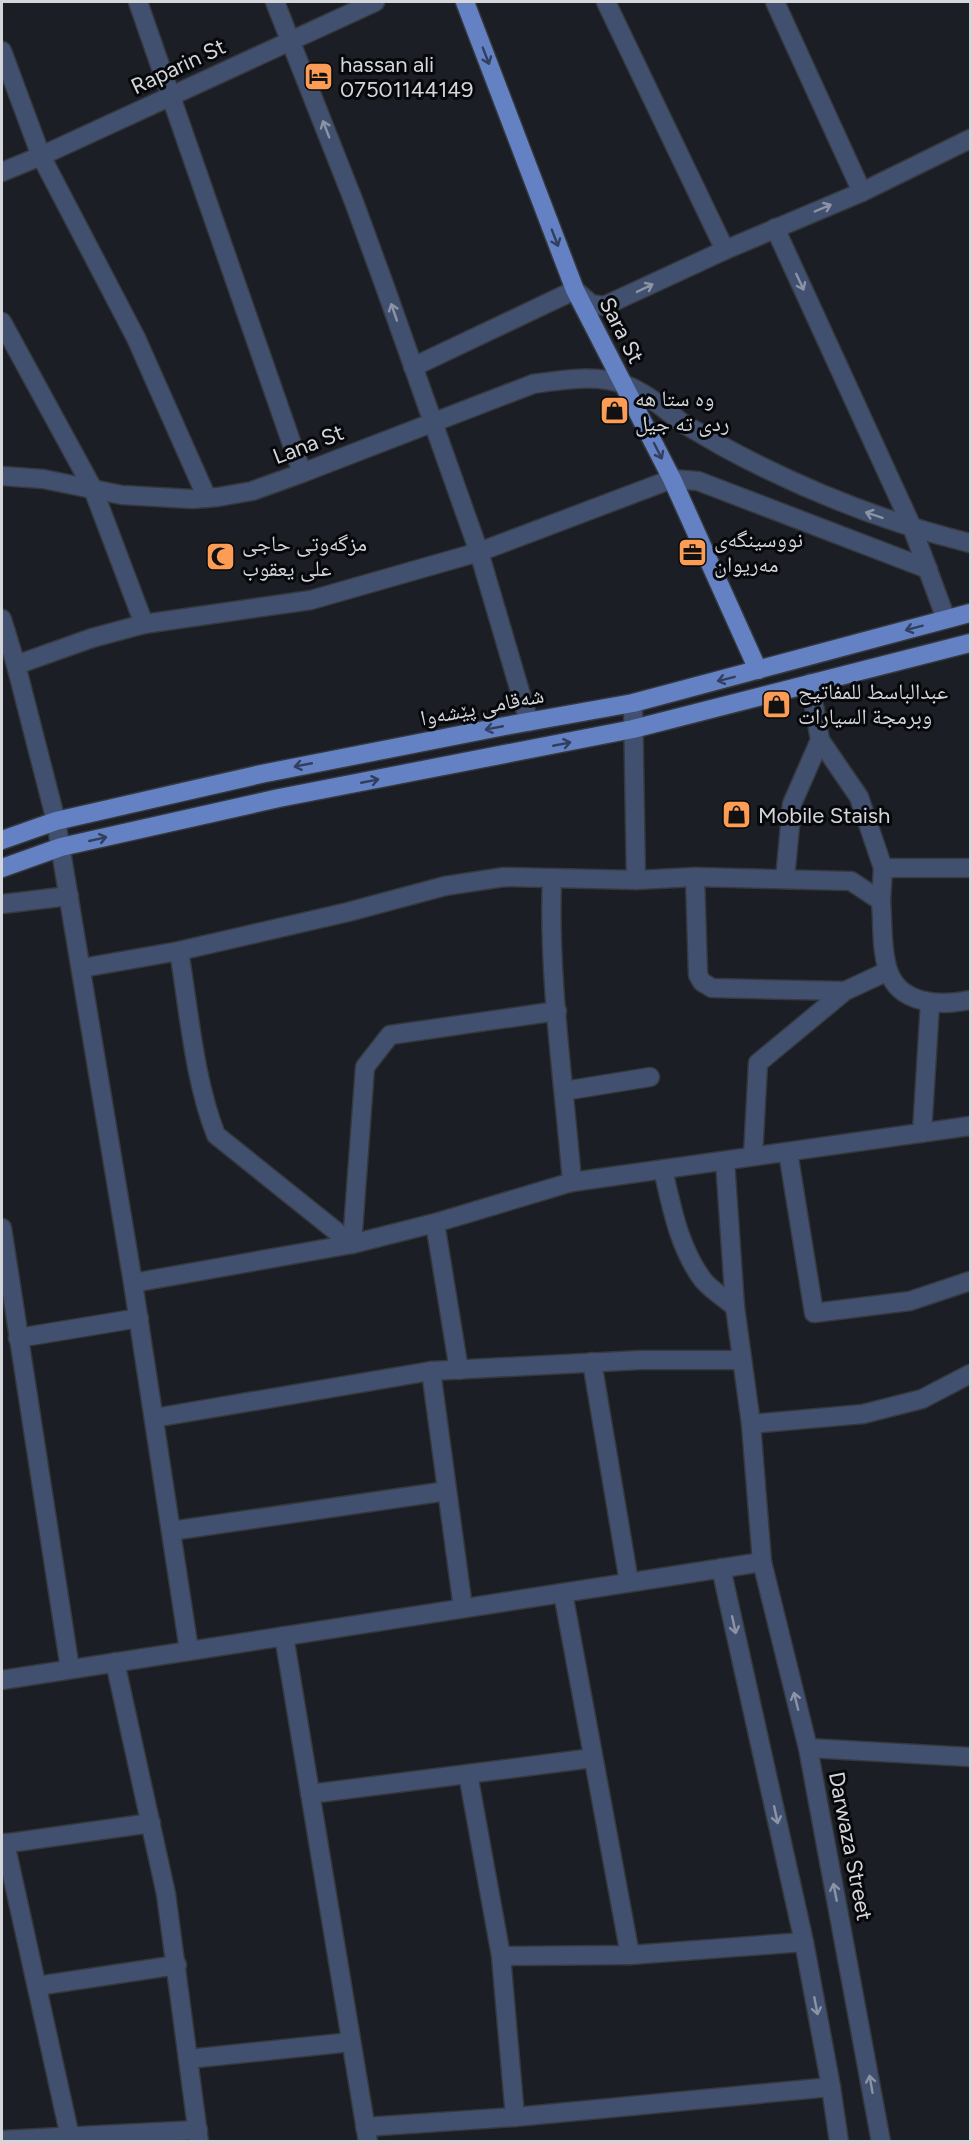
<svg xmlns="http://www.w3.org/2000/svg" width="972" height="2143" font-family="Figtree,'Noto Naskh Arabic',sans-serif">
<rect width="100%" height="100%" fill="#1b1e24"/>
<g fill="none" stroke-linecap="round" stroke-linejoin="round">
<defs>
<g id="minor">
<path d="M138 2 302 473"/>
<path d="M275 2 354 202 384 284 479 552 529 722"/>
<path d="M606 2 725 250"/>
<path d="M775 2 862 192"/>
<path d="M2 51 41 156 136 338 207 498"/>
<path d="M2 172 41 156 375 2"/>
<path d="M775 228 912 527 946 619"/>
<path d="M2 322 93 489 144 624"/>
<path d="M413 367 575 290 591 304 604 306 725 250 862 192 970 139"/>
<path d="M2 476 43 479 122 495 192 499 218 497 252 491 302 473 533 384C560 380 596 374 623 384 646 392 665 410 684 424 696 431 708 438 720 445 799 488 883 522 970 543"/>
<path d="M2 619 16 665 56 821 133 1283 189 1650"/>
<path d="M16 665 92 638 144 624 311 600 479 552 672 479 698 481 928 569"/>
<path d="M633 703 636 880"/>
<path d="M820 740 859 797 883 868 881 901"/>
<path d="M883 868H970"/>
<path d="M695 877 698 975 702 982 712 988 845 991"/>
<path d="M552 879C548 977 564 1083 572 1182"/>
<path d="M785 879 792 804 820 740 810 683"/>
<path d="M2 904 69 896"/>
<path d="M179 951C189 1011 194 1079 216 1135L352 1244"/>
<path d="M82 968 179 951 348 912 445 886 504 877 636 880 695 877 851 881 881 901C883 923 881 949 888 970 899 1005 941 1006 970 1000"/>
<path d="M564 1091 650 1077"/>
<path d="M922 1133 930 1003"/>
<path d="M788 1152 814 1313 910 1301 970 1281"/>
<path d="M753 1156 758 1063 845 991 888 971"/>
<path d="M725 1161 735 1307 751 1424 762 1562 808 1748 881 2142"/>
<path d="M663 1170C672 1208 679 1248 703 1280 711 1290 725 1298 735 1307"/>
<path d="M435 1223 459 1370"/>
<path d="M2 1228 70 1669"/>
<path d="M352 1244 365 1067 390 1035 557 1011"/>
<path d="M133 1283 352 1244 435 1223 572 1182 970 1126"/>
<path d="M18 1338 139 1318"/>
<path d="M592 1362 629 1582"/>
<path d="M431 1371 463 1608"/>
<path d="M154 1418 431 1371 641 1360H741"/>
<path d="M751 1424 863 1414 922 1399 970 1374"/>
<path d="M171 1531 447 1491"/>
<path d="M721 1568 804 1942 831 2087 839 2142"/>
<path d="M563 1593 630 1955"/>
<path d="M284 1636 368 2142"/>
<path d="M115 1662 166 1894 199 2142"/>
<path d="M2 1680 762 1562"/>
<path d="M808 1748 970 1757"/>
<path d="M468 1774 501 1956 515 2117"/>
<path d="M310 1794 593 1758"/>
<path d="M5 1843 70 2137"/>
<path d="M2 1844 151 1823"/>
<path d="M501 1956 630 1955 804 1942"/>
<path d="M37 1986 177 1965"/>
<path d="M188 2059 351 2042"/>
<path d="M365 2127 515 2117 831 2087"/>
<path d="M2 2140 198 2130"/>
</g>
<g id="major">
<path d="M465 2 575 290 672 479 758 670"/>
<path d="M2 840 56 821 261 774 505 726 633 703 970 613"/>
<path d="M2 868 61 847 279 798 633 729 970 643"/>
</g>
</defs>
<use href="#minor" stroke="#35383d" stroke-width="21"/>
<use href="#major" stroke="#35383d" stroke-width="21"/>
<use href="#minor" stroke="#425070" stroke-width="18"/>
<use href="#major" stroke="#6481c3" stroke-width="18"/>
</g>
<defs><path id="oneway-shaft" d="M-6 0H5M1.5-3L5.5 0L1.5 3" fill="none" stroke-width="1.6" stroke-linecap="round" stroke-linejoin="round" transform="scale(1.5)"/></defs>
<g stroke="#313e5e">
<use href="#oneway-shaft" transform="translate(486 56) rotate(69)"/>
<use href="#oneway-shaft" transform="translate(555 238) rotate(69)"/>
<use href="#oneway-shaft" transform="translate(658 451) rotate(63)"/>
<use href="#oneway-shaft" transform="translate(914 628) rotate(165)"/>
<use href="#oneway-shaft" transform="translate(726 679) rotate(166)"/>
<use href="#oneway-shaft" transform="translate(494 728) rotate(169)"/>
<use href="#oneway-shaft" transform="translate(562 744) rotate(-11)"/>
<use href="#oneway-shaft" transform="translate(303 765) rotate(169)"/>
<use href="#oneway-shaft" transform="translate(370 781) rotate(-11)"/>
<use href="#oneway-shaft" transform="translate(98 839) rotate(-13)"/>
</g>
<g stroke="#8b93a5">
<use href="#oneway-shaft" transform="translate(326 129) rotate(-111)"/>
<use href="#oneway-shaft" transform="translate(823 208) rotate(-23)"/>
<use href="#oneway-shaft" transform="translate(800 282) rotate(65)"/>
<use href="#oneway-shaft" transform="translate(645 288) rotate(-26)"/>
<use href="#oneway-shaft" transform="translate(394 312) rotate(-109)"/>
<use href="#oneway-shaft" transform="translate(874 515) rotate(-161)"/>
<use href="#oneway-shaft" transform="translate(734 1625) rotate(78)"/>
<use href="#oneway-shaft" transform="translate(796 1701) rotate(-104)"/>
<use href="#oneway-shaft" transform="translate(776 1815) rotate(78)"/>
<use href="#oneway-shaft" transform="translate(835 1892) rotate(-101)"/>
<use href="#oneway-shaft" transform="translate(816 2006) rotate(79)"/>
<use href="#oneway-shaft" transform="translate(871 2084) rotate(-100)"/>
</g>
<defs>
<symbol id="hotel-square" viewBox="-11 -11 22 22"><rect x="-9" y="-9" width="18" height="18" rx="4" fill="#fd9d55" stroke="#07080b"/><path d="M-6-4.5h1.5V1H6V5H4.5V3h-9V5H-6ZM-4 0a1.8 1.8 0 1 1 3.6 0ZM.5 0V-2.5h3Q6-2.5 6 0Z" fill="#111"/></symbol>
<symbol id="shop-square" viewBox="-11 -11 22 22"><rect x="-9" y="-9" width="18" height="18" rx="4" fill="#fd9d55" stroke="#07080b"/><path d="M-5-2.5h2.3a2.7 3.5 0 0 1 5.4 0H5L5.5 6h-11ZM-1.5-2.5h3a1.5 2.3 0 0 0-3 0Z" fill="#111"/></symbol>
<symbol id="office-square" viewBox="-11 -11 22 22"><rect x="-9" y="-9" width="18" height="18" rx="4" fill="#fd9d55" stroke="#07080b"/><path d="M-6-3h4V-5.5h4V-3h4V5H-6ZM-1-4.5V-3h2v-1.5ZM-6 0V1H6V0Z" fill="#111"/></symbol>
<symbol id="mosque-square" viewBox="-11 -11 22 22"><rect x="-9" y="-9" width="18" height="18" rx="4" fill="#fd9d55" stroke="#07080b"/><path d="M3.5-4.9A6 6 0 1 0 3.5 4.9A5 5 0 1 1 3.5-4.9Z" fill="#111"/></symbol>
</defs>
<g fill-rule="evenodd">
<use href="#hotel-square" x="302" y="60" width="33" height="33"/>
<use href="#shop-square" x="598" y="394" width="33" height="33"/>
<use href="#office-square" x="676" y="536" width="33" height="33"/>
<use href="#mosque-square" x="204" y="540" width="33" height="33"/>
<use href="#shop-square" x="760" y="688" width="33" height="33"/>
<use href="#shop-square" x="720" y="798" width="33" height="33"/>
</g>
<g text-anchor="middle" stroke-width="6" stroke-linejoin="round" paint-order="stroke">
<g font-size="22" fill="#d4d6da" stroke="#07080b" text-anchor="start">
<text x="340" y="72">hassan ali<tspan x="340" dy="25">07501144149</tspan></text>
<text x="635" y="406">وه ستا هه<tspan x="635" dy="25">ردى ته جيل</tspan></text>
<text x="714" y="547">نووسینگەی<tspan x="714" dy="25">مەریوان</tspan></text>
<text x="242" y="551">مزگەوتی حاجی<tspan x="242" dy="25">علی یعقوب</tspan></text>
<text x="798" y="699">عبدالباسط للمفاتيح<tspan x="798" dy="25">وبرمجة السيارات</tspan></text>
<text x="758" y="823">Mobile Staish</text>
</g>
<g font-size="22" fill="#d4d6da" stroke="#07080b">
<text transform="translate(178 66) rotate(-25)" y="8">Raparin St</text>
<text transform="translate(622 330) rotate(63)" y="8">Sara St</text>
<text transform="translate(308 444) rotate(-21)" y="8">Lana St</text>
<text transform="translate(482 706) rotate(-11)" y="8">شەقامی پێشەوا</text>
<text transform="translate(851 1846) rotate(79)" y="8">Darwaza Street</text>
</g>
</g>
<rect width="972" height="2143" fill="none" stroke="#d4d6da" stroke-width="6"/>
</svg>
